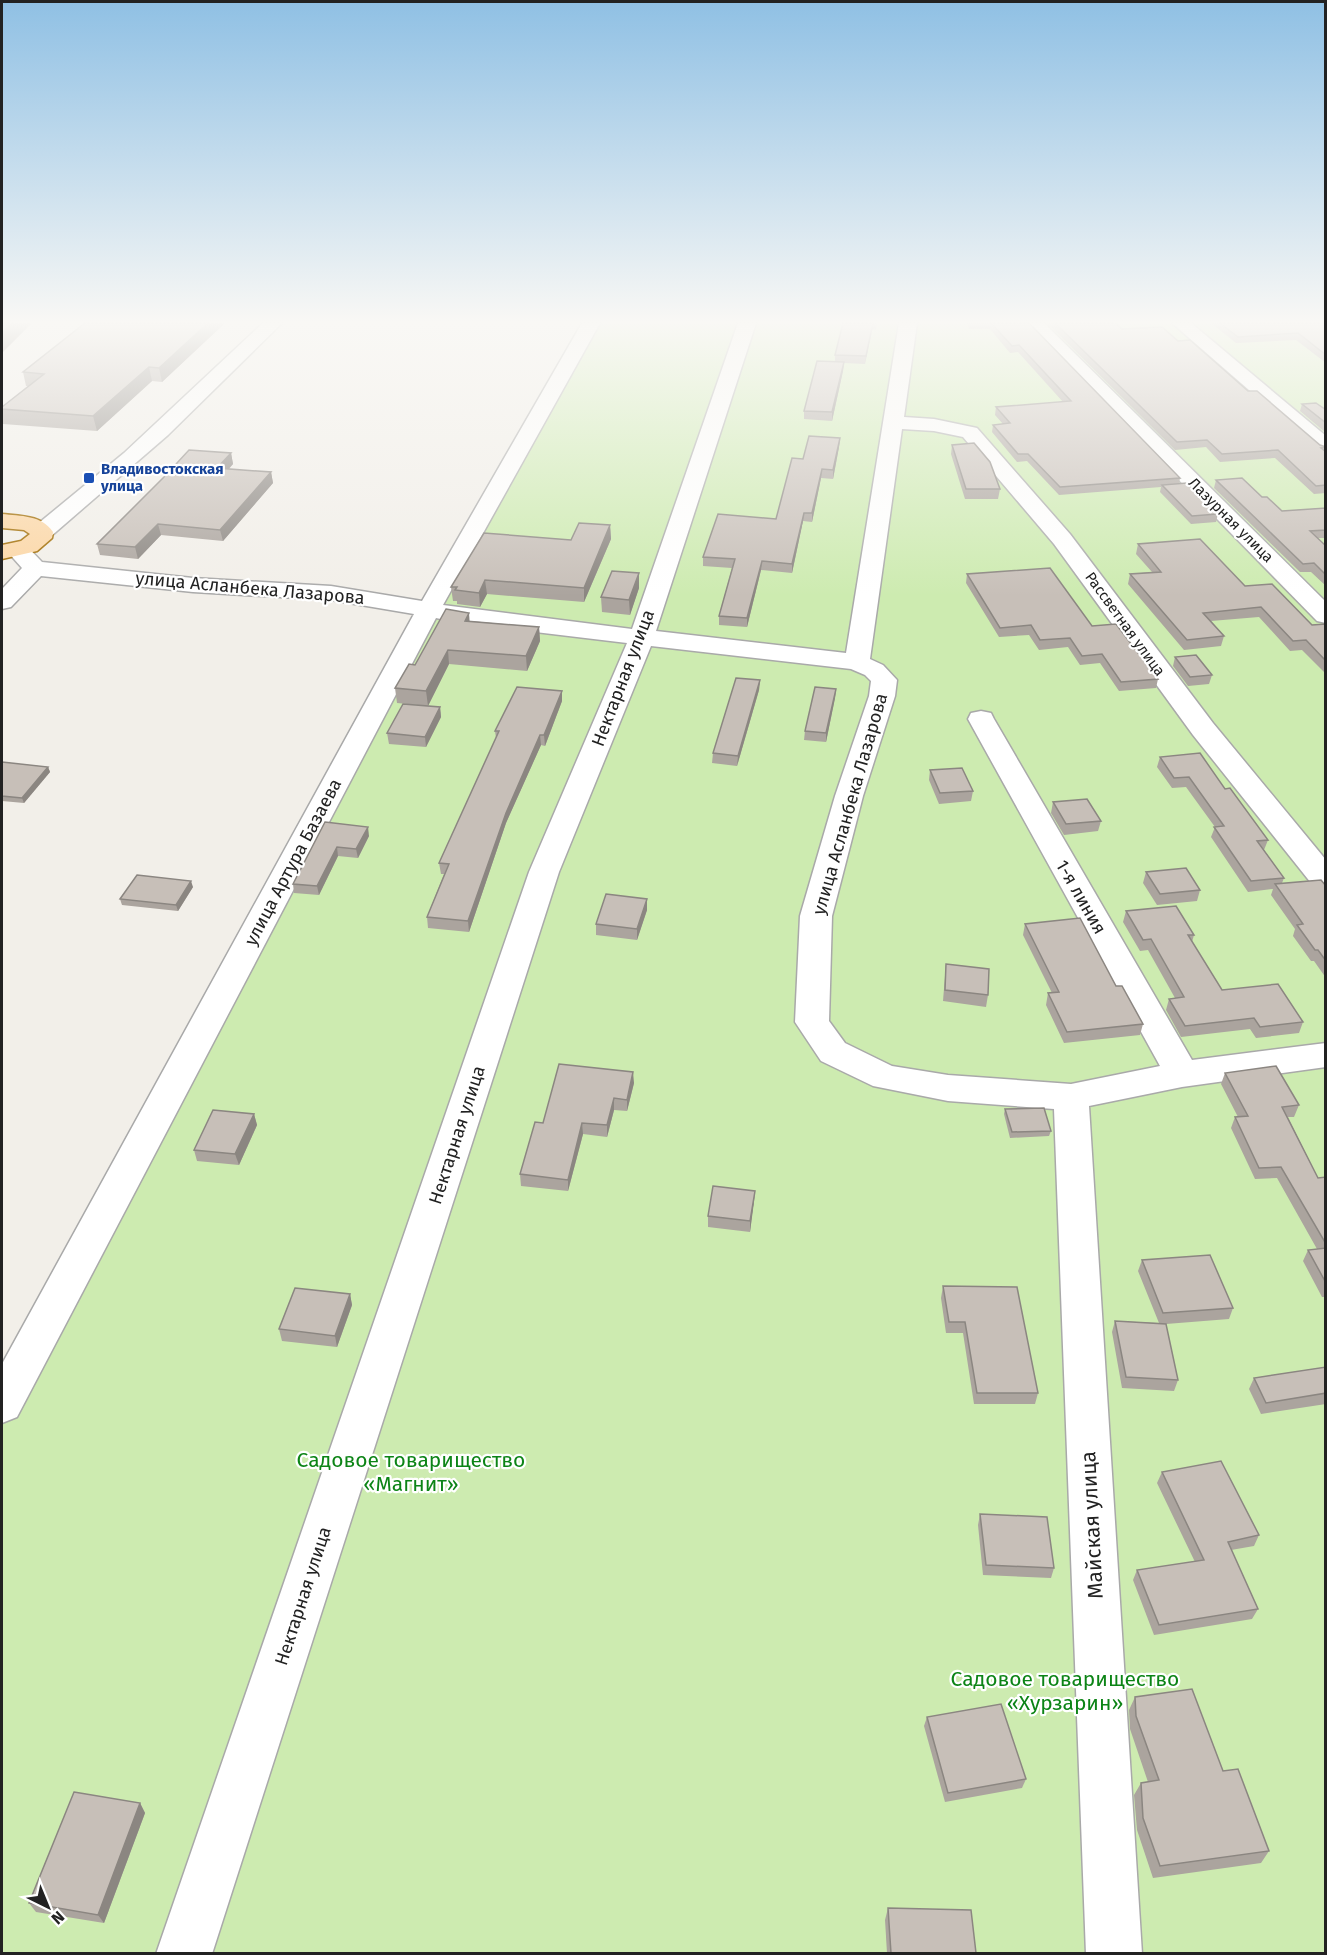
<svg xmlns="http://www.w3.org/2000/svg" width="1327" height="1955" font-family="'Fira Sans',sans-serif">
<rect width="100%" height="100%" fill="#f2efe9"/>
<path fill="#cdebb0" d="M587 323H1325V1953L2 1954V1364Z"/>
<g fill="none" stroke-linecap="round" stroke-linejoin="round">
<defs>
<g id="minor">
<path d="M263 323H282L168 435 50 537 42 539 34 537 31 532 34 527 124 453Z"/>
<path d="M582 323H600L443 605 632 629 738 323H756L656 631 846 653 899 323H917L904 417 934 419 977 428 1070 534 1213 723 1326 860V890L1315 888 1193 735 1054 544 963 437 934 431 902 429 870 659 883 665 897 680 895 696 863 796 832 916 829 1021 845 1043 892 1066 948 1075 1071 1084 1160 1066 968 719 971 713 981 711 991 713 994 719 1192 1060 1326 1043V1067L1182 1087 1089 1106 1142 1954H1086L1054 1109 948 1101 873 1086 821 1061 795 1022 800 916 835 796 869 696 871 681 865 675 851 669 651 646 559 872 212 1954H156L529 872 627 643 459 623 436 618 17 1417 2 1423V1364L414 614 331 600 193 592 41 576 11 607 2 609V589L22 568 6 550 9 545C25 541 31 551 42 562L193 578 331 586 422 601Z"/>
<path d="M1025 323H1044L1326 602V623L1317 621Z"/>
<path d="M1172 323H1191L1326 436V453L1319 451Z"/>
</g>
<path id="major" d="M2 514C20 516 42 515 53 532L52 538 37 551 2 559V545L21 541 30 534 24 530 2 528Z"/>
</defs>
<use href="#minor" stroke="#a9a9a9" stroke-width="3"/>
<use href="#major" stroke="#a06b00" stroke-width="3"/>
<use href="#minor" fill="#fff" fill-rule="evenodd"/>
<use href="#major" fill="#fcd6a4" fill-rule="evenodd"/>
</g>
<g fill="#aba49e">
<path d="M225 323 162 382 152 381 97 431 3 424 2 417V407L28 386H26L23 372Z"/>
<path d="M843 323H877L876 330 872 329 865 364 844 363 843 371 832 421 804 419V411L835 362V355Z"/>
<path d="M967 323H1029L1180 478 1179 484 1218 514 1216 522 1191 524 1160 492 1161 487 1059 495 1027 461 1017 462 992 432 993 425 1003 424 995 415 996 407 1063 402 1018 352 1010 353 990 329H969Z"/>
<path d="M1047 323H1115L1122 329 1178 341 1248 391 1320 445 1326 447V493L1314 494 1275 458 1220 462 1206 447 1175 450Z"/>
<path d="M1211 323H1326V363L1296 340 1236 343Z"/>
<path d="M1302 404 1326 410V433L1300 411Z"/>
<path d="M840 438 839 447 833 479 821 478 812 522 803 521 792 573 761 570 747 627 719 625V616L732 568 703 566V557L776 519 803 459Z"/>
<path d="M952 445 1000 489 998 499H965L951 454Z"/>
<path d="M231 453 233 464 229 469 271 472 273 483 223 541 161 535 138 559 100 555 97 544Z"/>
<path d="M1216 480 1262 497 1282 511 1326 508V538H1318L1326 546V586L1311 572H1300L1214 488Z"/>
<path d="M610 525 611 539 584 602 487 594 480 607 457 604V601H453L451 587Z"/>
<path d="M1138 544 1245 586 1312 625 1326 624V674L1302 650 1290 651 1259 617 1211 621 1224 636 1221 646 1184 650 1128 584 1130 574 1152 572 1136 554Z"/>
<path d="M639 573V588L630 615 602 612 601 597Z"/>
<path d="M967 574 1092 626 1158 679 1156 688 1119 691 1100 663 1080 665 1068 647 1039 650 1029 635 999 637 966 583Z"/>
<path d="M470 621 539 627 540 641 527 671 449 664 428 706 397 703 395 688 415 665Z"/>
<path d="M1175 657 1212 675 1209 684 1188 686 1173 666Z"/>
<path d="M760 680 759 690 737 766 712 763 713 753Z"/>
<path d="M836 689 835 698 826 742 804 740 805 731Z"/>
<path d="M562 691V701L545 746 541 745 506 823 469 932 428 928 427 917 444 874H441L439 863 496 738 495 731Z"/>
<path d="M440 707 441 717 426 747 389 744 387 733Z"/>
<path d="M1160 757 1225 789 1268 840 1264 850 1284 878 1282 883 1326 886V978L1314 961H1311L1293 936 1295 929 1271 895 1273 889 1248 892 1211 837 1215 827 1186 787 1172 788 1157 767Z"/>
<path d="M2 762 48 767 50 772 24 803 2 801Z"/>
<path d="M930 770 973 791 971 801 939 804 929 780Z"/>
<path d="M1053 802 1101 821 1098 831 1064 835 1051 813Z"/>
<path d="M325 822 369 836 358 858 338 856 319 895 294 893 293 884Z"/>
<path d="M1146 872 1200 890 1197 901 1157 905 1143 883Z"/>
<path d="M193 887 178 911 122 905 120 899Z"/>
<path d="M647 899V910L637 940 596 935V924Z"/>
<path d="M1126 911 1194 935 1192 942 1222 990 1303 1022 1299 1033 1256 1038 1250 1029 1181 1037 1166 1010 1169 999 1175 998 1148 950 1140 951 1123 922Z"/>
<path d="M1025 924 1116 986 1143 1024 1140 1035 1064 1043 1046 1005 1048 993H1052L1023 935Z"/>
<path d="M946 964 988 995 986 1007 943 1001Z"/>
<path d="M1225 1073 1299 1105 1294 1117H1288L1318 1178 1326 1177V1297H1322L1303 1261 1308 1250 1317 1249 1277 1178 1255 1179 1231 1128 1235 1117H1238L1221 1084Z"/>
<path d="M634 1083 627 1111 614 1110 607 1137 583 1134 568 1191 521 1186 520 1174 543 1123Z"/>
<path d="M1005 1109 1051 1131 1049 1136 1010 1138 1004 1114Z"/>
<path d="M254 1114 257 1125 239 1165 197 1161 194 1150Z"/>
<path d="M755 1191 750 1232 708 1227V1216Z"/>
<path d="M1142 1260 1233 1308 1229 1319 1166 1324 1178 1380 1174 1391 1122 1388 1112 1332 1115 1321 1159 1323 1138 1271Z"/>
<path d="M943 1286 1038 1393 1035 1404H974L963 1333H946L941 1298Z"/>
<path d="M350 1294 352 1305 337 1347 282 1341 279 1329Z"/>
<path d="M1326 1367V1404L1261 1414 1249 1389 1254 1378Z"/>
<path d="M1162 1472 1259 1535 1254 1546 1231 1550 1258 1609 1252 1619 1154 1635 1133 1580 1137 1570 1195 1562 1157 1483Z"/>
<path d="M980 1514 1054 1568 1051 1578 983 1575 978 1525Z"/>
<path d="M1135 1697 1223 1771 1269 1851 1261 1863 1153 1878 1137 1830 1134 1795 1141 1783 1148 1782 1130 1729 1129 1710Z"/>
<path d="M927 1717 1026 1779 1022 1788 945 1802 924 1726Z"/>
<path d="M140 1803 145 1813 104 1923 36 1912 29 1903Z"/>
<path d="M888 1908 976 1953H887L885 1920Z"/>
</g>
<g fill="#8b8681">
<path d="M12 323H32L2 353V333Z"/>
<path d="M208 323H225L162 382 159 368Z"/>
<path d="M873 323 872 329 865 364 866 356Z"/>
<path d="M844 362 843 371 832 421V412Z"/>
<path d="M149 367 152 381 97 431 93 416Z"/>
<path d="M840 438 839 447 833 479V470Z"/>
<path d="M231 453 233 464 219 479 217 468Z"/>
<path d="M822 469 821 478 812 522V513Z"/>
<path d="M271 472 273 483 223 541 220 530Z"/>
<path d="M804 513 803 521 792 573V564Z"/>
<path d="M158 524 161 535 138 559 135 547Z"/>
<path d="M610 525 611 539 584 602V588Z"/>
<path d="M762 561 761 570 747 627V618Z"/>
<path d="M639 573V588L630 615 629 600Z"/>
<path d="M485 580 487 594 480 607 479 593Z"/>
<path d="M469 613 470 627 465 621Z"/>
<path d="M539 627 540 641 527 671 526 656Z"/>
<path d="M448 650 449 664 428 706 426 691Z"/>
<path d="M760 680 759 690 737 766 738 756Z"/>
<path d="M836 689 835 698 826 742V733Z"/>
<path d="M562 691V701L545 746 544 735Z"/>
<path d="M440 707 441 717 426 747 425 737Z"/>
<path d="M540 735 541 745 506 823 469 932 468 921 506 813Z"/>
<path d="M48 767 50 772 24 803 22 798Z"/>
<path d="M368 827 369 836 358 858 356 849Z"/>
<path d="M337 847 338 856 319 895 317 886Z"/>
<path d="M191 881 193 887 178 911 176 905Z"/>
<path d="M647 899V910L637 940V929Z"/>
<path d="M633 1072 634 1083 627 1111V1100Z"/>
<path d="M614 1098V1110L607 1137V1125Z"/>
<path d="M254 1114 257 1125 239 1165 235 1154Z"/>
<path d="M582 1123 583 1134 568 1191V1180Z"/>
<path d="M755 1191 754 1202 750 1232V1221Z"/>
<path d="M350 1294 352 1305 337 1347 335 1336Z"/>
<path d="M140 1803 145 1813 104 1923 98 1915Z"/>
</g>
<g fill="#c7bfb8" stroke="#8b8681" stroke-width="1.5">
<path d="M2 323H12L2 333Z"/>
<path d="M85 323H208L159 368 149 367 93 416 2 409V407L44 374 23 372Z"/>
<path d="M843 323H873L866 356 835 355Z"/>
<path d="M991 323H1029L1180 478 1060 487 1028 454H1018L993 425 1010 423 996 407 1071 401 1019 345 1012 346Z"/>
<path d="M1055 323H1115L1122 329 1162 327 1178 341 1190 340 1248 391H1257L1320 445 1326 447 1321 448 1326 452V485L1316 486 1278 450 1222 454 1207 440 1177 442Z"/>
<path d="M1220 323H1326V355L1298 333 1238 337Z"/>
<path d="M817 361 844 362 832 412 804 411Z"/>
<path d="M1316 403 1326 410V423L1302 404Z"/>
<path d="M809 436 840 438 833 470 822 469 812 513H804L792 564 762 561 747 618 719 616 735 559 703 557 718 514 776 519 792 458 803 459Z"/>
<path d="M974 443 990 462 1000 489H966L952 445Z"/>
<path d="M189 450 231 453 217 468 271 472 220 530 158 524 135 547 97 544 164 477Z"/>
<path d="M1242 478 1262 497H1267L1282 511 1326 508V530L1310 531 1326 546V575L1314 563 1303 564 1216 480Z"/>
<path d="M1187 483 1218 514 1192 516 1162 485Z"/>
<path d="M579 523 610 525 584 588 485 580 479 593 455 590 457 587H451L484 533 571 540Z"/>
<path d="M1200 539 1245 586 1272 584 1312 625 1326 624V661L1306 640 1293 641 1261 607 1203 613 1224 636 1187 640 1130 574 1161 572 1138 544Z"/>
<path d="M1050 568 1092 626 1116 624 1158 679 1121 682 1102 654 1082 656 1070 638 1040 640 1031 625 1000 628 967 574Z"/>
<path d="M612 571 639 573 629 600 601 597Z"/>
<path d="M446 609 469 613 465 621 539 627 526 656 448 650 426 691 395 688 409 664 415 665Z"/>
<path d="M1196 655 1212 675 1190 677 1175 657Z"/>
<path d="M736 678 760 680 738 756 713 753Z"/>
<path d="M517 687 562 691 544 735H540L506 813 468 921 427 917 449 864 439 863 499 731H495Z"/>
<path d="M815 687 836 689 826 733 805 731Z"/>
<path d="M403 704 440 707 425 737 387 733Z"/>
<path d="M1200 753 1225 789 1230 788 1268 840 1257 841 1284 878 1251 881 1214 827 1224 826 1189 777 1174 778 1160 757Z"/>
<path d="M2 762 48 767 22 798 2 796Z"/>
<path d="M962 768 973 791 940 793 930 770Z"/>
<path d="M1087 799 1101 821 1066 824 1053 802Z"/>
<path d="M325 822 368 827 356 849 337 847 317 886 293 884Z"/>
<path d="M1186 868 1200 890 1160 894 1146 872Z"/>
<path d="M137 875 191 881 176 905 120 899Z"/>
<path d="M1321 880 1326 886V961L1318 950H1315L1297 925 1303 924 1275 884Z"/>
<path d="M606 894 647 899 637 929 596 924Z"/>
<path d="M1176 906 1194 935H1188L1222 990 1278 984 1303 1022 1260 1027 1254 1018 1185 1026 1169 999 1184 997 1151 939 1143 940 1126 911Z"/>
<path d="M1080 918 1116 986H1122L1143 1024 1067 1032 1048 993 1059 992 1025 924Z"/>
<path d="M946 964 989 969 988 995 945 990Z"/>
<path d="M559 1064 633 1072 627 1100 614 1098 607 1125 582 1123 568 1180 520 1174 535 1122 543 1123Z"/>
<path d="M1276 1066 1299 1105 1282 1107 1318 1178 1326 1177V1244L1281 1167 1259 1168 1235 1117 1248 1116 1225 1073Z"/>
<path d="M1044 1108 1051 1131 1012 1132 1005 1109Z"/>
<path d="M213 1110 254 1114 235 1154 194 1150Z"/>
<path d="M713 1186 755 1191 750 1221 708 1216Z"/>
<path d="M1326 1248V1283L1308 1250Z"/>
<path d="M1210 1255 1233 1308 1163 1313 1142 1260Z"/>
<path d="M943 1286 1017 1287 1038 1393H977L965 1322H949Z"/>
<path d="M295 1288 350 1294 335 1336 279 1329Z"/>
<path d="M1115 1321 1166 1324 1178 1380 1126 1377Z"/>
<path d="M1326 1367V1393L1266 1403 1254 1378Z"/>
<path d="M1221 1461 1259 1535 1228 1542 1258 1609 1159 1625 1137 1570 1204 1560 1162 1472Z"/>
<path d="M980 1514 1047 1517 1054 1568 986 1565Z"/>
<path d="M1192 1689 1223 1771 1238 1769 1269 1851 1160 1866 1143 1818 1141 1783 1159 1780 1136 1716 1135 1697Z"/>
<path d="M1001 1704 1026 1779 948 1793 927 1717Z"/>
<path d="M74 1792 140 1803 98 1915 29 1903Z"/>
<path d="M888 1908 971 1910 976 1953H891Z"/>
</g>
<linearGradient id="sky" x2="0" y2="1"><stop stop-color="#8fc0e4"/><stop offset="0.54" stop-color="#f9f8f5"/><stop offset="1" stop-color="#f9f8f5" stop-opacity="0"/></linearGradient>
<rect width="1327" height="596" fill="url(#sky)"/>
<rect fill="#1a4fb4" stroke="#fff" stroke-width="2" x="83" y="472" width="12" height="12" rx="3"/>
<g text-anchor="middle" stroke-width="4.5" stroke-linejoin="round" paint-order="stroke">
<g font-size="15" font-weight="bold" fill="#164399" stroke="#fff" text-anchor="start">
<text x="101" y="474">Владивостокская<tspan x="101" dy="17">улица</tspan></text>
</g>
<g font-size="15" fill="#222" stroke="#fff">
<text transform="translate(1231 520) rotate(45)" y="5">Лазурная улица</text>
<text transform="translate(1125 624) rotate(54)" y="5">Рассветная улица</text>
</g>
<g font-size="18" fill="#222" stroke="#fff">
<text transform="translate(250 588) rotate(5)" y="6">улица Асланбека Лазарова</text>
<text transform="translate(623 678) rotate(-69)" y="6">Нектарная улица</text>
<text transform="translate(850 804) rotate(-74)" y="6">улица Асланбека Лазарова</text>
<text transform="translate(293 862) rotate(-62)" y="6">улица Артура Базаева</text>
<text transform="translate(1081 897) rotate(60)" y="6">1-я линия</text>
<text transform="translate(457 1135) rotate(-72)" y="6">Нектарная улица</text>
<text transform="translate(303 1596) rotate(-72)" y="6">Нектарная улица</text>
</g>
<g font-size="21" fill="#0c8416" stroke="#fff">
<text x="411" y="1467">Садовое товарищество<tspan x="411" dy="24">«Магнит»</tspan></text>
<text x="1065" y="1686">Садовое товарищество<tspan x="1065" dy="24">«Хурзарин»</tspan></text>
</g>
<g font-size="21" fill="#222" stroke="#fff">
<text transform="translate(1092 1525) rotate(-93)" y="7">Майская улица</text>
</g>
</g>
<rect width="1327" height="1955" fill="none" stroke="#222222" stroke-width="6"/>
<g transform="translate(48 1907) rotate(137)" stroke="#ffffff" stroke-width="4.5" paint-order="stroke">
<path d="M0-4.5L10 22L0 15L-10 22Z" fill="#222222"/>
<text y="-9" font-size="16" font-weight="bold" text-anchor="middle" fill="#222222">N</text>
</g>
</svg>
